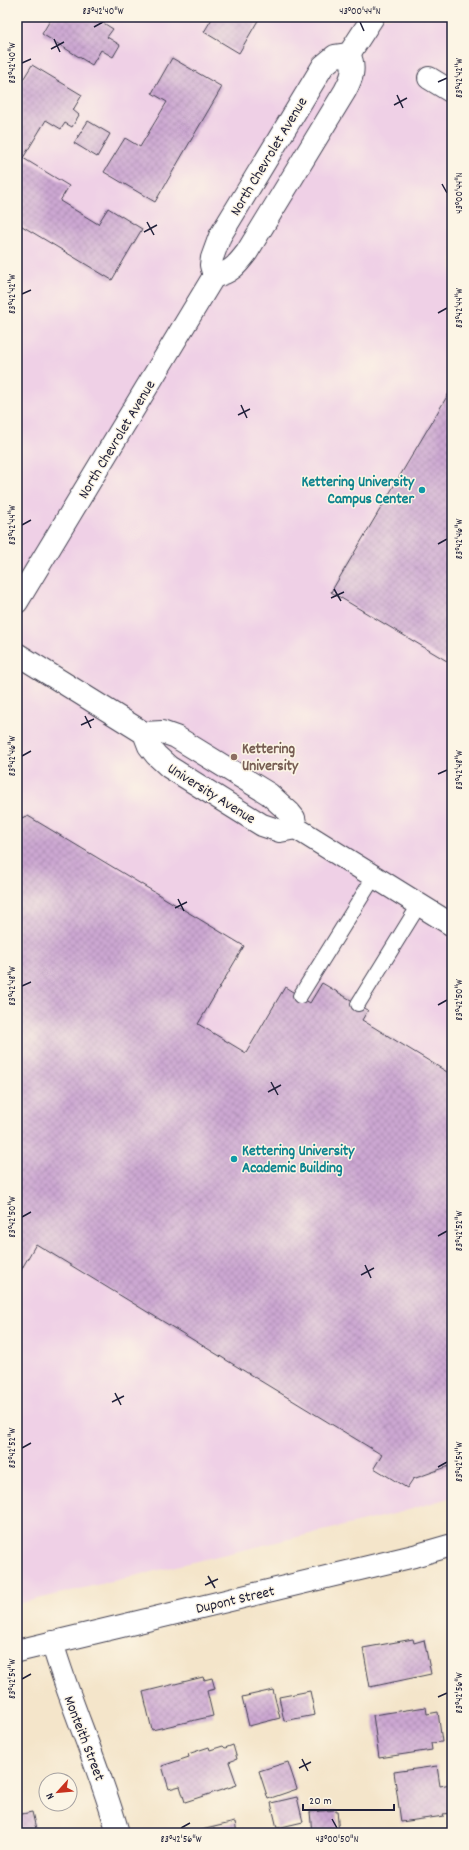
<svg xmlns="http://www.w3.org/2000/svg" width="469" height="1850" font-family="Dekko,sans-serif">
<defs>
<pattern id="building-cross-hatch" width="8" height="8" patternUnits="userSpaceOnUse"><rect width="8" height="8" fill="#cca7d2"/><path d="M0 0l8 8M0 8l8-8" fill="none" stroke="#af8fb5"/></pattern>
</defs>
<rect width="100%" height="100%" fill="#fcf5e5"/>
<filter id="ink" filterUnits="userSpaceOnUse"><feTurbulence type="fractalNoise" baseFrequency=".025" numOctaves="2"/><feDisplacementMap in="SourceGraphic" scale="8" xChannelSelector="R" yChannelSelector="G"/><feConvolveMatrix kernelMatrix="1 2 1 2 8 2 1 2 1" color-interpolation-filters="sRGB"/></filter>
<filter id="wash" filterUnits="userSpaceOnUse"><feTurbulence type="fractalNoise" baseFrequency=".012" numOctaves="4" result="noise"/><feDisplacementMap in="SourceGraphic" scale="16" xChannelSelector="R" yChannelSelector="G"/><feGaussianBlur stdDeviation="0.9" result="paint"/><feColorMatrix in="noise" values="0 0 0 0 0 0 0 0 0 0 0 0 0 0 0 0 0 1.4 0 .05"/><feComposite in="paint" operator="in"/></filter>
<g filter="url(#wash)">
<rect width="100%" height="100%" fill="#f4e5ca"/>
<path fill="#efd0e6" d="M17 17H452V1497L402 1512 17 1604Z"/>
<g id="blocks">
<g fill="url(#building-cross-hatch)">
<path d="M52 17H98L97 19 113 29 107 37 120 45 113 57 101 50 92 65 42 34Z"/>
<path d="M213 17H260L239 53 204 32Z"/>
<path d="M172 58 222 87 155 202 104 172 125 138 140 147 167 102 152 93Z"/>
<path d="M32 65 82 95 73 110 79 115 72 127 65 123 61 129 46 120 23 158 69 186 60 201 98 224 108 208 142 229 112 280 17 223V89Z"/>
<path d="M88 121 110 134 97 157 74 143Z"/>
<path d="M452 388V664L331 592Z"/>
<path d="M28 816 244 946 198 1024 246 1053 285 987 310 1003 322 983 368 1010 362 1020 452 1075V1465L413 1479 407 1488 374 1468 382 1455 36 1244 17 1277V819Z"/>
<path d="M413 1639 414 1643 424 1640 431 1674 370 1687 363 1648Z"/>
<path d="M203 1677 204 1680 212 1678 215 1689 207 1691 213 1716 152 1730 143 1692Z"/>
<path d="M273 1690 280 1718 249 1726 242 1697Z"/>
<path d="M310 1691 315 1715 284 1721 279 1697Z"/>
<path d="M426 1707 427 1714 438 1712 442 1742 431 1743 432 1750 379 1758 373 1715Z"/>
<path d="M233 1745 237 1759 229 1762 237 1785 185 1802 180 1786 169 1789 162 1766 189 1757 188 1754 209 1747 210 1750 223 1746 225 1748Z"/>
<path d="M288 1762 297 1789 268 1799 259 1771Z"/>
<path d="M437 1766 440 1786 451 1784 452 1813 443 1814 444 1816 401 1822 394 1772Z"/>
<path d="M297 1797 303 1822 277 1828 271 1803Z"/>
<path d="M337 1810 339 1833H312L310 1812Z"/>
<path d="M32 1812 37 1833H17V1815Z"/>
<path d="M235 1822 237 1833H193V1832Z"/>
</g>
</g>
</g>
<g filter="url(#ink)">
<use href="#blocks" fill-opacity="0" stroke="#423f50" stroke-width="1"/>
<g fill="none" stroke-linecap="round" stroke-linejoin="round">
<defs>
<g id="service">
<path d="M300 996 374 877"/>
<path d="M358 1004 419 905"/>
</g>
<g id="minor">
<path d="M429 78 452 92"/>
<path d="M52 1642C71 1707 100 1768 118 1833"/>
</g>
<g id="tertiary">
<path d="M349 54 373 17"/>
<path d="M214 276 211 265 212 258 220 236 323 66 335 56 349 54"/>
<path d="M214 276C230 274 238 264 247 252L345 91C352 78 356 68 349 54"/>
<path d="M17 602 214 276"/>
<path d="M17 654 144 733 149 746 156 755 169 767 262 825 280 831 296 828"/>
<path d="M144 733 162 732 176 737 269 794 290 813 294 818 296 828 452 925"/>
<path d="M17 1651 414 1556 452 1545"/>
</g>
</defs>
<use href="#service" stroke="#423f50" stroke-width="16"/>
<use href="#minor" stroke="#423f50" stroke-width="24"/>
<use href="#tertiary" stroke="#423f50" stroke-width="24"/>
<use href="#service" stroke="#fff" stroke-width="14"/>
<use href="#minor" stroke="#fff" stroke-width="22"/>
<use href="#tertiary" stroke="#fff" stroke-width="22"/>
</g>
</g>
<path fill="none" stroke="#22223b" stroke-width="1.5" d="M360 22 364 31M94 27 103 22M54 39 60 52M51 49 64 42M22 63 31 59M438 82 447 78M397 95 403 108M394 105 407 98M442 184 447 193M147 222 154 235M144 232 157 225M22 294 31 290M438 313 447 308M241 405 247 418M238 415 250 409M22 525 31 520M438 544 447 539M334 589 341 601M331 598 344 592M85 716 91 728M81 725 94 719M22 756 31 751M438 774 447 770M178 899 184 911M175 908 187 902M22 986 31 982M438 1005 447 1000M271 1082 278 1095M268 1092 281 1085M22 1217 31 1212M438 1236 447 1231M365 1265 371 1278M361 1275 374 1268M115 1393 121 1405M112 1402 124 1396M22 1448 31 1443M438 1467 447 1462M208 1576 215 1588M205 1585 218 1579M22 1679 31 1674M438 1697 447 1693M302 1759 308 1771M299 1768 311 1762M332 1819 337 1828M181 1828 190 1823"/>
<g fill="#0f9aa8" stroke="#fcf5e5" stroke-width="1.5">
<circle cx="422" cy="490" r="4"/>
<circle cx="234" cy="1159" r="4"/>
</g>
<circle fill="#8d6e63" stroke="#fcf5e5" stroke-width="1.5" cx="234" cy="757" r="4"/>
<g text-anchor="middle" stroke-width="3" stroke-linejoin="round" paint-order="stroke">
<g font-size="15" fill="#22223b" stroke="#fcf5e5">
<text transform="translate(268 156) rotate(-59)" y="5">North Chevrolet Avenue</text>
<text transform="translate(116 439) rotate(-59)" y="5">North Chevrolet Avenue</text>
<text transform="translate(212 793) rotate(32)" y="5">University Avenue</text>
<text transform="translate(235 1599) rotate(-13)" y="5">Dupont Street</text>
<text transform="translate(85 1738) rotate(69)" y="5">Monteith Street</text>
</g>
<g font-size="15" font-weight="bold" fill="#0d838f" stroke="#fcf5e5" text-anchor="end">
<text x="414" y="486">Kettering University<tspan x="414" dy="17">Campus Center</tspan></text>
<text x="242" y="1155" text-anchor="start">Kettering University<tspan x="242" dy="17">Academic Building</tspan></text>
</g>
<g font-size="15" font-weight="bold" fill="#785e54" stroke="#fcf5e5" text-anchor="start">
<text x="242" y="753">Kettering<tspan x="242" dy="17">University</tspan></text>
</g>
</g>
<rect width="469" height="1850" fill="none" stroke="#fcf5e5" stroke-width="44"/>
<g transform="translate(58 1792) rotate(243)"><circle r="19" fill="#fcf5e5" stroke="#a5a1a1"/>
<path d="M0-3L7 15L0 10L-7 15Z" fill="#c8321e"/>
<text y="-6" font-size="11" font-weight="bold" text-anchor="middle" fill="#22223b">N</text>
</g>
<path d="M303 1804v6h91v-6" fill="none" stroke="#22223b" stroke-width="2"/>
<text x="309" y="1804" font-size="12" fill="#22223b" stroke="#fcf5e5" stroke-width="3" paint-order="stroke">20 m</text>
<rect x="22" y="22" width="425" height="1806" fill="none" stroke="#22223b" stroke-width="1.5"/>
<g font-size="10" text-anchor="middle" fill="#22223b">
<text x="103" y="14">83°42'40"W</text>
<text x="360" y="14">43°00'44"N</text>
<text transform="translate(11 63) rotate(-90)" y="4">83°42'40"W</text>
<text transform="translate(458 78) rotate(-90)" y="4">83°42'42"W</text>
<text transform="translate(458 193) rotate(-90)" y="4">43°00'44"N</text>
<text transform="translate(11 294) rotate(-90)" y="4">83°42'42"W</text>
<text transform="translate(458 308) rotate(-90)" y="4">83°42'44"W</text>
<text transform="translate(11 525) rotate(-90)" y="4">83°42'44"W</text>
<text transform="translate(458 539) rotate(-90)" y="4">83°42'46"W</text>
<text transform="translate(11 756) rotate(-90)" y="4">83°42'46"W</text>
<text transform="translate(458 770) rotate(-90)" y="4">83°42'48"W</text>
<text transform="translate(11 986) rotate(-90)" y="4">83°42'48"W</text>
<text transform="translate(458 1000) rotate(-90)" y="4">83°42'50"W</text>
<text transform="translate(11 1217) rotate(-90)" y="4">83°42'50"W</text>
<text transform="translate(458 1231) rotate(-90)" y="4">83°42'52"W</text>
<text transform="translate(11 1448) rotate(-90)" y="4">83°42'52"W</text>
<text transform="translate(458 1462) rotate(-90)" y="4">83°42'54"W</text>
<text transform="translate(11 1679) rotate(-90)" y="4">83°42'54"W</text>
<text transform="translate(458 1693) rotate(-90)" y="4">83°42'56"W</text>
<text x="181" y="1842">83°42'56"W</text>
<text x="337" y="1842">43°00'50"N</text>
</g>
</svg>
